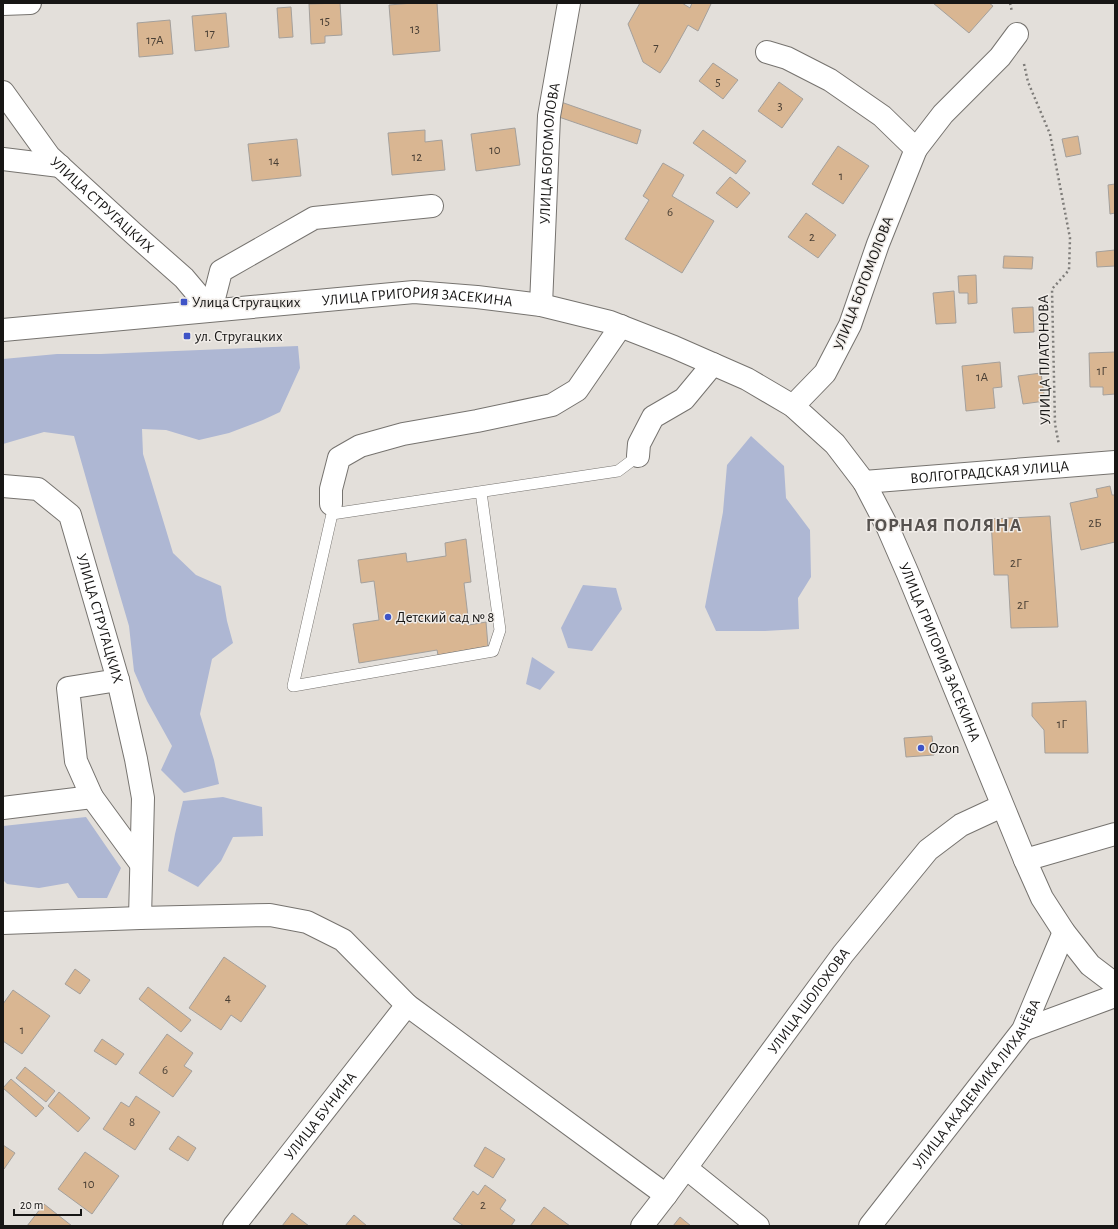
<svg xmlns="http://www.w3.org/2000/svg" width="1118" height="1229" font-family="'Alegreya Sans',sans-serif">
<rect width="100%" height="100%" fill="#e3dfda"/>
<g fill="#aeb7d3">
<path d="M298 346 300 368 280 412 263 420 229 433 199 440 166 430 142 429 143 454 173 553 196 575 221 586 227 621 233 643 212 659 200 714 214 760 219 784 184 793 161 770 172 746 147 701 134 671 129 626 99 524 74 436 44 432 3 444V359L57 354H101Z"/>
<path d="M751 436 784 466 786 498 810 530 811 577 798 598 799 629 765 631H716L705 607 723 512 727 465Z"/>
<path d="M583 585 616 588 622 609 592 651 568 648 561 628Z"/>
<path d="M532 657 555 672 540 690 526 684Z"/>
<path d="M223 797 262 807 263 836 233 837 221 861 198 887 168 871 175 834 183 801Z"/>
<path d="M86 817 121 868 107 898H78L68 883 39 888 7 884 3 880V826Z"/>
</g>
<g fill="#d9b692" stroke="#a4a09c">
<path d="M340 3 342 35 325 36V43L311 44 309 4Z"/>
<path d="M413 3H437L440 51 393 55 389 5Z"/>
<path d="M640 3H682L690 8 692 3H709L711 4 698 31 688 25 668 61 660 73 643 62 628 24Z"/>
<path d="M933 3H989L993 6 969 33Z"/>
<path d="M291 7 293 37 279 38 277 8Z"/>
<path d="M226 13 229 47 195 51 192 16Z"/>
<path d="M170 20 173 54 139 57 137 23Z"/>
<path d="M713 63 738 80 723 99 699 81Z"/>
<path d="M779 82 803 99 782 128 758 111Z"/>
<path d="M561 102 641 130 637 144 556 116Z"/>
<path d="M515 128 520 165 476 171 471 134Z"/>
<path d="M425 130V142L442 140 445 170 392 175 388 133Z"/>
<path d="M703 130 746 161 736 174 693 143Z"/>
<path d="M1078 136 1081 154 1066 157 1062 139Z"/>
<path d="M297 139 301 176 252 181 248 144Z"/>
<path d="M838 146 869 166 843 204 812 184Z"/>
<path d="M663 163 684 175 672 196 714 221 682 273 625 239 649 200 643 196Z"/>
<path d="M730 177 750 193 737 208 716 193Z"/>
<path d="M1115 184V213L1110 214 1108 185Z"/>
<path d="M806 213 836 235 818 258 788 237Z"/>
<path d="M1115 250V266L1097 267 1096 252Z"/>
<path d="M1004 256 1033 257 1032 269 1003 268Z"/>
<path d="M976 275 977 303 968 304V293H959L958 276Z"/>
<path d="M954 291 956 323 936 324 933 293Z"/>
<path d="M1033 307 1034 332 1014 333 1012 308Z"/>
<path d="M1115 352V394L1103 395V387H1090L1089 353Z"/>
<path d="M1000 362 1002 387 993 388 995 408 966 411 962 366Z"/>
<path d="M1041 373 1045 401 1023 404 1018 376Z"/>
<path d="M1110 486 1112 495H1115V542L1081 550 1070 503 1098 497 1096 489Z"/>
<path d="M1050 516 1058 627 1011 628 1008 575H994L991 519Z"/>
<path d="M466 539 471 582 464 583 469 625 486 622 488 646 438 655 437 650 359 663 353 624 379 620 374 581 361 583 358 560 406 553 407 562 446 556 445 543Z"/>
<path d="M1086 701 1088 753H1045L1044 730 1032 716V703Z"/>
<path d="M932 736 934 755 906 757 904 738Z"/>
<path d="M224 957 266 986 241 1022 231 1015 221 1030 189 1008Z"/>
<path d="M75 969 90 980 80 994 65 984Z"/>
<path d="M148 987 191 1020 181 1032 139 999Z"/>
<path d="M13 990 50 1016 22 1054 3 1041V1004Z"/>
<path d="M167 1034 193 1053 184 1066 192 1071 173 1097 139 1073Z"/>
<path d="M102 1039 124 1054 116 1065 94 1051Z"/>
<path d="M25 1067 55 1091 46 1102 16 1078Z"/>
<path d="M11 1079 44 1108 36 1117 3 1088Z"/>
<path d="M59 1092 90 1118 78 1132 48 1106Z"/>
<path d="M136 1096 160 1112 135 1150 103 1129 121 1102 129 1107Z"/>
<path d="M178 1136 196 1148 188 1161 169 1149Z"/>
<path d="M3 1145 15 1153 4 1169H3Z"/>
<path d="M485 1147 505 1159 493 1178 474 1166Z"/>
<path d="M85 1152 119 1176 92 1214 58 1189Z"/>
<path d="M485 1185 506 1200 500 1209 515 1220 511 1226H464L453 1219 473 1191 478 1195Z"/>
<path d="M44 1204 72 1226H27Z"/>
<path d="M544 1207 570 1226H530Z"/>
<path d="M292 1213 309 1226H282Z"/>
<path d="M354 1215 367 1226H345Z"/>
<path d="M680 1217 691 1226H673Z"/>
</g>
<g fill="none" stroke-linecap="round" stroke-linejoin="round">
<defs>
<path id="lane" d="M481 492 500 630 493 651 293 686 332 514 618 471 638 456"/>
<g id="street">
<path d="M3 4 30 3"/>
<path d="M767 52 787 58 830 80 882 116 916 149 878 244 850 325 825 373 793 406"/>
<path id="s1" d="M3 92 49 156 133 233 184 278 211 310"/>
<path d="M916 149 943 114 1000 57 1017 34"/>
<path d="M3 159 60 166"/>
<path id="s2" d="M541 305 549 116 569 3"/>
<path d="M211 310 221 271 314 218 432 206"/>
<path d="M638 456 639 444 653 417 684 399 713 364"/>
<path id="s3" d="M3 486 38 489 70 515 118 680 136 759 143 798 140 918"/>
<path d="M331 504V489L339 458 360 446 403 434 477 421 552 405 577 390 621 326"/>
<path d="M118 680 68 688 76 761 92 797 141 864"/>
<path d="M3 808 92 797"/>
<path d="M1025 860 1115 834"/>
<path d="M3 923 140 918 270 915 307 922 343 940 407 1005 666 1195 642 1226"/>
<path d="M1023 1030 1115 996"/>
<path d="M686 1168 758 1226"/>
<path id="s4" d="M234 1226 407 1005"/>
<path id="s5" d="M870 1226 1023 1030 1064 932"/>
</g>
<g id="secondary">
<path id="s6" d="M3 330 414 292 477 297 541 305 610 322 674 347 747 379 793 406 835 444 864 482 888 528 908 574 1025 860 1042 898 1064 932 1090 965 1115 984"/>
<path id="s7" d="M864 482 1115 462"/>
<path id="s8" d="M666 1195 843 954 928 850 961 825 1002 806"/>
</g>
</defs>
<use href="#lane" stroke="#76736f" stroke-width="12"/>
<use href="#street" stroke="#76736f" stroke-width="24"/>
<use href="#secondary" stroke="#76736f" stroke-width="24"/>
<g stroke="#7e7c79" stroke-width="2.5" stroke-dasharray="2 3" stroke-linecap="butt">
<path d="M1010 3 1012 12"/>
<path d="M1024 64 1028 82 1050 134 1070 238 1069 270 1052 289 1055 424 1059 445"/>
</g>
<use href="#lane" stroke="#fff" stroke-width="11"/>
<use href="#street" stroke="#fff" stroke-width="22"/>
<use href="#secondary" stroke="#fff" stroke-width="22"/>
</g>
<g fill="#3f54c7" stroke="#f0ece8" stroke-width="1.5">
<rect x="180" y="298" width="8" height="8" rx="2"/>
<rect x="183" y="332" width="8" height="8" rx="2"/>
<circle cx="388" cy="617" r="4"/>
<circle cx="921" cy="748" r="4"/>
</g>
<g text-anchor="middle" stroke-width="3" stroke-linejoin="round" paint-order="stroke">
<g font-size="13" fill="#483e34">
<text x="325" y="25">15</text>
<text x="415" y="33">13</text>
<text x="210" y="37">17</text>
<text x="155" y="44">17А</text>
<text x="656" y="51">7</text>
<text x="718" y="86">5</text>
<text x="780" y="110">3</text>
<text x="495" y="154">10</text>
<text x="417" y="161">12</text>
<text x="274" y="165">14</text>
<text x="841" y="180">1</text>
<text x="670" y="216">6</text>
<text x="812" y="241">2</text>
<text x="1102" y="375">1Г</text>
<text x="982" y="381">1А</text>
<text x="1095" y="527">2Б</text>
<text x="1016" y="567">2Г</text>
<text x="1023" y="609">2Г</text>
<text x="1062" y="728">1Г</text>
<text x="228" y="1002">4</text>
<text x="22" y="1034">1</text>
<text x="165" y="1074">6</text>
<text x="132" y="1126">8</text>
<text x="89" y="1188">10</text>
<text x="483" y="1209">2</text>
</g>
<g font-size="15" fill="#171615" stroke="#f0ece8">
<text dy="5" stroke="none"><textPath href="#s2" startOffset="152">УЛИЦА БОГОМОЛОВА</textPath></text>
<text dy="5" stroke="none"><textPath href="#s1" startOffset="151">УЛИЦА СТРУГАЦКИХ</textPath></text>
<text transform="translate(863 283) rotate(-69)" y="5">УЛИЦА БОГОМОЛОВА</text>
<text dy="5" stroke="none"><textPath href="#s6" startOffset="416">УЛИЦА ГРИГОРИЯ ЗАСЕКИНА</textPath></text>
<text transform="translate(1044 360) rotate(-91)" y="5">УЛИЦА ПЛАТОНОВА</text>
<text dy="5" stroke="none"><textPath href="#s7" startOffset="126">ВОЛГОГРАДСКАЯ УЛИЦА</textPath></text>
<text dy="5" stroke="none"><textPath href="#s3" startOffset="184">УЛИЦА СТРУГАЦКИХ</textPath></text>
<text dy="5" stroke="none"><textPath href="#s6" startOffset="1104">УЛИЦА ГРИГОРИЯ ЗАСЕКИНА</textPath></text>
<text dy="5" stroke="none"><textPath href="#s8" startOffset="241">УЛИЦА ШОЛОХОВА</textPath></text>
<text dy="5" stroke="none"><textPath href="#s5" startOffset="178">УЛИЦА АКАДЕМИКА ЛИХАЧЁВА</textPath></text>
<text dy="5" stroke="none"><textPath href="#s4" startOffset="140">УЛИЦА БУНИНА</textPath></text>
</g>
<g font-size="15" fill="#171615" stroke="#f0ece8" text-anchor="start">
<text x="192" y="307">Улица Стругацких</text>
<text x="195" y="341">ул. Стругацких</text>
<text x="396" y="622">Детский сад № 8</text>
<text x="929" y="753">Ozon</text>
</g>
<g font-size="19" font-weight="bold" letter-spacing="1" fill="#56524f" stroke="#f0ece8">
<text x="944" y="531">ГОРНАЯ ПОЛЯНА</text>
</g>
</g>
<rect width="1118" height="1229" fill="none" stroke="#171615" stroke-width="8"/>
<path d="M14 1209v6h67v-6" fill="none" stroke="#171615" stroke-width="2"/>
<text x="20" y="1209" font-size="12" fill="#171615" stroke="#f0ece8" stroke-width="3" paint-order="stroke">20 m</text>
</svg>
